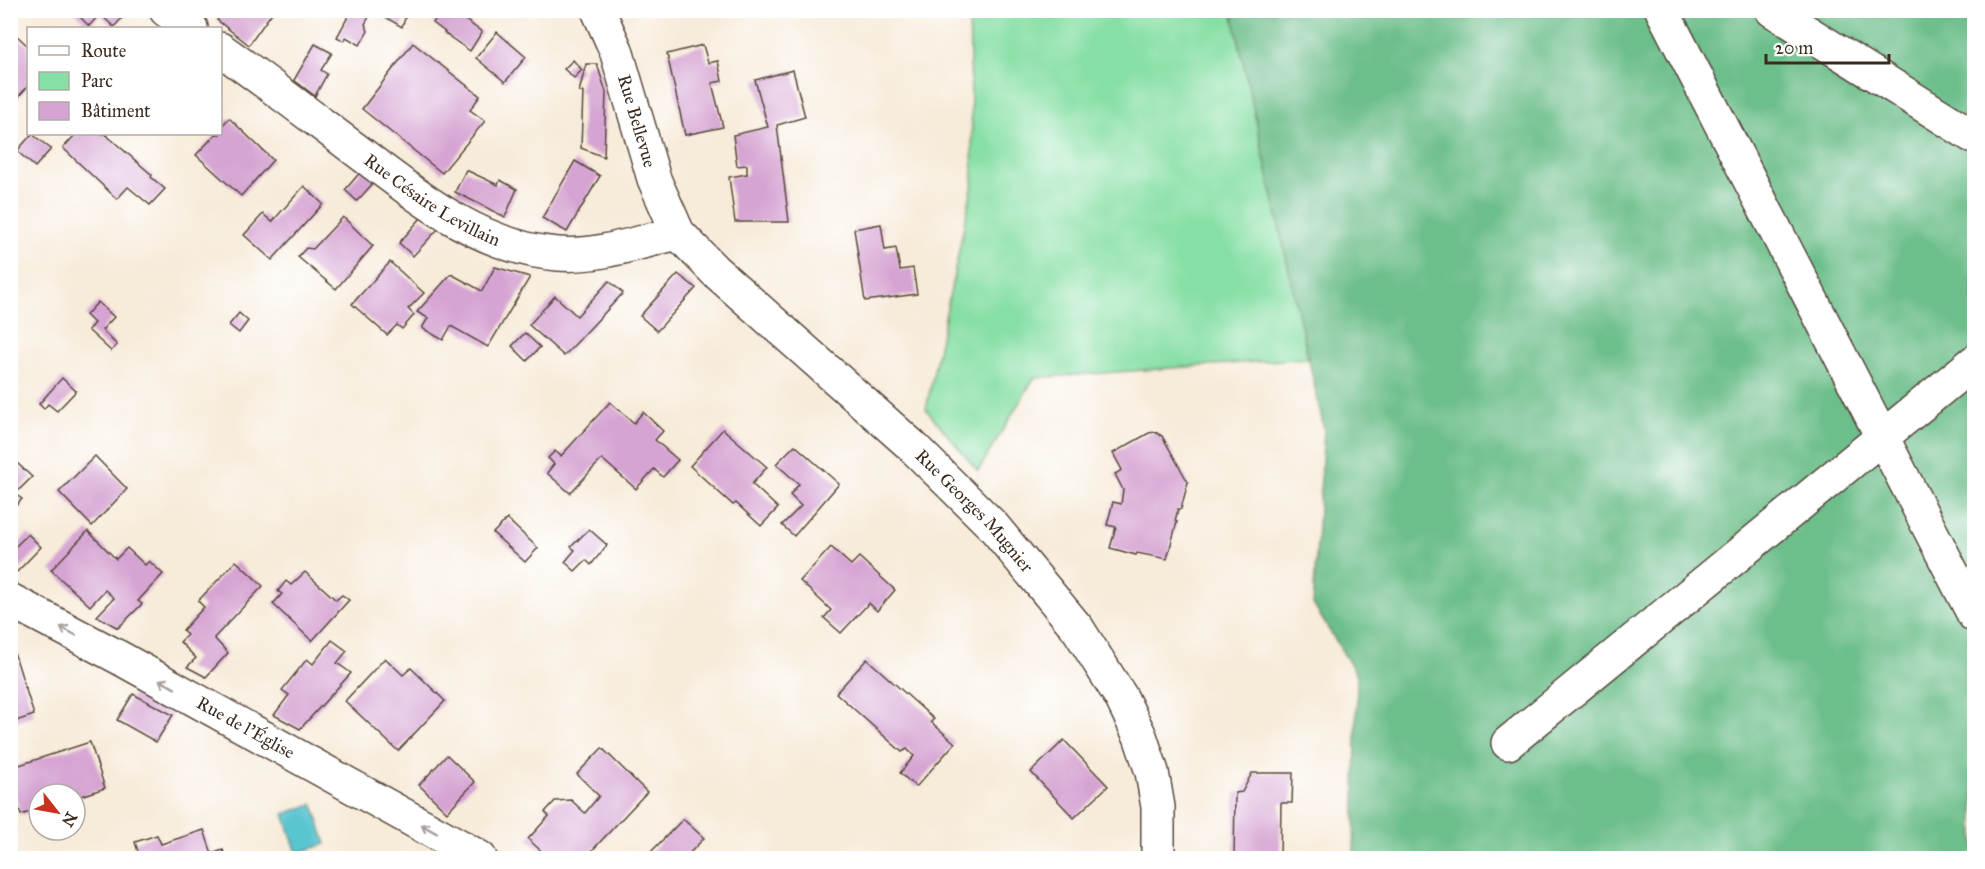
<svg xmlns="http://www.w3.org/2000/svg" width="1985" height="869" font-family="'IM FELL Great Primer',serif">
<rect width="100%" height="100%" fill="#fff"/>
<filter id="ink" filterUnits="userSpaceOnUse"><feTurbulence type="fractalNoise" baseFrequency=".0167" numOctaves="2"/><feDisplacementMap in="SourceGraphic" scale="12" xChannelSelector="R" yChannelSelector="G"/><feConvolveMatrix kernelMatrix="1 2 1 2 8 2 1 2 1" color-interpolation-filters="sRGB"/></filter>
<filter id="wash" filterUnits="userSpaceOnUse"><feTurbulence type="fractalNoise" baseFrequency=".008" numOctaves="4" result="noise"/><feDisplacementMap in="SourceGraphic" scale="24" xChannelSelector="R" yChannelSelector="G"/><feGaussianBlur stdDeviation="1.35" result="paint"/><feColorMatrix in="noise" values="0 0 0 0 0 0 0 0 0 0 0 0 0 0 0 0 0 1.4 0 .05"/><feComposite in="paint" operator="in"/></filter>
<g filter="url(#wash)">
<rect width="100%" height="100%" fill="#f7ebd9"/>
<path fill="#86dfa4" stroke="#608461" stroke-width="1.5" d="M969 11H1232L1308 358 1034 378 978 471 926 409 973 183Z"/>
<path fill="#6cbe8a" stroke="#547454" stroke-width="1.5" d="M1232 11H1974V858H1354L1357 675 1313 604 1324 429Z"/>
<path fill="#58c5d0" stroke="#4a7877" stroke-width="1.5" d="M313 804 326 844 297 853 284 814Z"/>
<g id="blocks">
<g fill="#d6a4d3">
<path d="M73 10H129L114 27 100 14 89 26Z"/>
<path d="M223 10H274L249 45 217 20Z"/>
<path d="M345 10H373L365 24 368 31 360 45 346 37 344 41 337 37 350 13Z"/>
<path d="M373 10H408L402 27Z"/>
<path d="M441 10H451L482 32 470 51 444 33 445 32 433 23Z"/>
<path d="M497 32 526 57 505 82 476 58Z"/>
<path d="M15 34 28 46V86L10 106V39Z"/>
<path d="M413 43 480 96 470 110 485 121 442 173 362 109Z"/>
<path d="M315 44 332 53 321 70 327 74 315 96 294 80Z"/>
<path d="M703 45 708 63 718 61 722 81 712 83 723 127 685 135 667 54Z"/>
<path d="M573 60 582 70 574 78 564 69Z"/>
<path d="M586 64H597L606 92 604 157 581 148 583 92H579Z"/>
<path d="M793 70 805 117 777 125 789 222H735L729 177 747 174V165L737 166 733 135 768 127 755 80Z"/>
<path d="M229 118 273 160 241 196 196 155 216 134H220V128Z"/>
<path d="M32 134 51 149 35 167 17 151Z"/>
<path d="M76 134H105L152 175 151 177 165 189 150 205 128 187 117 199 63 148Z"/>
<path d="M575 161 600 176 567 232 542 218Z"/>
<path d="M363 169 376 180 357 201 345 190Z"/>
<path d="M466 170 498 185 500 180 517 189 505 217 455 192Z"/>
<path d="M304 186 323 204 272 260 244 235 263 214 272 222Z"/>
<path d="M343 217 373 246 336 289 298 257 306 248 313 249Z"/>
<path d="M421 218 438 229 413 256 399 243Z"/>
<path d="M881 224 885 250 896 248 900 270 913 268 917 294 865 301 854 229Z"/>
<path d="M390 262 424 293 408 309 414 315 402 329 397 325 387 335 352 304Z"/>
<path d="M495 267 530 277 488 347 451 326 443 340 422 328 428 318 417 312 451 274 482 291Z"/>
<path d="M678 274 696 288 657 331 640 316Z"/>
<path d="M609 281 623 293 564 356 529 325 555 296 577 316Z"/>
<path d="M98 302 114 317 102 330 117 345 111 351 88 330 94 323 86 315Z"/>
<path d="M239 313 248 321 239 333 229 325Z"/>
<path d="M525 333 540 347 527 361 512 346Z"/>
<path d="M62 378 76 391 57 411 48 404 44 409 39 404Z"/>
<path d="M610 402 634 423 643 412 663 431 655 440 678 460 663 477 654 469 636 489 602 459 570 493 547 473 554 464 548 458 555 451 561 456Z"/>
<path d="M723 429 767 467 752 484 778 508 761 526 736 503 733 505 690 466Z"/>
<path d="M1155 432 1162 436 1188 482 1181 509H1178L1175 521 1177 522 1167 559 1137 553 1136 555 1110 548 1116 527 1107 525 1113 502 1121 504 1123 490 1115 474 1122 470 1113 453 1149 433Z"/>
<path d="M795 445 839 484 794 536 782 525 801 506 790 495 799 484 776 464Z"/>
<path d="M95 456 127 489 92 526 59 492Z"/>
<path d="M16 462 32 477 15 494 22 499 10 512V468Z"/>
<path d="M507 519 538 548 525 562 493 533Z"/>
<path d="M589 529 607 545 591 565 586 560 575 571 565 562 575 550 571 547Z"/>
<path d="M88 531 116 559 127 548 145 565 149 561 163 574 138 601 142 604 118 628 97 616 114 598 105 590 90 606 51 570Z"/>
<path d="M28 534 41 547 17 572 10 565V552Z"/>
<path d="M831 547 851 565 859 557 895 590 877 611 869 603 841 633 824 618 831 610 800 581Z"/>
<path d="M236 561 263 586 214 638 228 653 206 677 187 667 196 658 180 642 187 635 183 630 204 607 198 601Z"/>
<path d="M305 572 336 600 342 595 349 600 312 641 273 604 282 594 278 591 286 581 291 585Z"/>
<path d="M332 640 347 651 337 663 351 673 300 729 274 715 289 695 282 690 307 659 313 664Z"/>
<path d="M15 655 34 715 10 723V657Z"/>
<path d="M385 658 403 675 411 668 445 701 398 751 345 701Z"/>
<path d="M867 659 934 719 931 722 955 743 916 787 900 773 914 756 907 749 902 752 836 693Z"/>
<path d="M133 694 173 715 156 742 117 720Z"/>
<path d="M1064 740 1108 786 1074 818 1031 772Z"/>
<path d="M90 742 105 788 75 798V794H39V809L21 815 10 780V768Z"/>
<path d="M602 748 647 792 585 858H549L528 839 549 816 545 812 555 801 571 800 585 813 599 796 577 774Z"/>
<path d="M447 755 475 782 447 812 419 785Z"/>
<path d="M1252 773H1293L1292 803H1281L1280 858H1234L1235 793 1242 792Z"/>
<path d="M683 819 704 838 685 858H645Z"/>
<path d="M204 830 212 854 223 850 226 858H140L135 842 157 835 161 844Z"/>
</g>
</g>
</g>
<g filter="url(#ink)">
<use href="#blocks" fill-opacity="0" stroke="#57473a" stroke-width="1.5"/>
<g fill="none" stroke-linecap="round" stroke-linejoin="round">
<defs>
<g id="minor">
<path d="M166 10 191 28"/>
<path id="s1" d="M598 10 616 50 654 179 678 233 714 270 911 445 993 526 1078 629 1121 697 1140 736 1152 772 1158 807V858"/>
<path d="M1662 10 1974 615"/>
<path d="M1772 10 1974 137"/>
<path id="s2" d="M220 49C265 81 308 114 352 147 414 193 478 248 558 254 598 257 639 242 678 233"/>
<path id="s3" d="M10 600 120 658 463 848 480 858"/>
<path d="M1508 743 1974 362"/>
</g>
</defs>
<use href="#minor" stroke="#57473a" stroke-width="36"/>
<use href="#minor" stroke="#fff" stroke-width="33"/>
</g>
<defs><path id="oneway-shaft" d="M-6 0H5M1.5-3L5.5 0L1.5 3" fill="none" stroke-width="1.6" stroke-linecap="round" stroke-linejoin="round" transform="scale(1.5)"/></defs>
<g stroke="#a79f9a">
<use href="#oneway-shaft" transform="translate(68 631) rotate(-152)"/>
<use href="#oneway-shaft" transform="translate(167 684) rotate(-151)"/>
<use href="#oneway-shaft" transform="translate(429 829) rotate(-151)"/>
</g>
</g>
<g text-anchor="middle" stroke-width="4.5" stroke-linejoin="round" paint-order="stroke">
<g font-size="18" fill="#3b2a1e" stroke="#fff">
<text dy="6" stroke="none"><textPath href="#s1" startOffset="118">Rue Bellevue</textPath></text>
<text dy="6" stroke="none"><textPath href="#s2" startOffset="261">Rue Césaire Levillain</textPath></text>
<text dy="6" stroke="none"><textPath href="#s1" startOffset="644">Rue Georges Mugnier</textPath></text>
<text dy="6" stroke="none"><textPath href="#s3" startOffset="268">Rue de l'Église</textPath></text>
</g>
</g>
<rect width="1985" height="869" fill="none" stroke="#fff" stroke-width="36"/>
<rect x="27" y="27" width="195" height="108" fill="#ffffff" stroke="#b1aaa5" stroke-width="1.5"/>
<rect x="39" y="46" width="30" height="9" fill="#ffffff" stroke="#b1aaa5" stroke-width="1.5"/>
<text x="81" y="57" font-size="18" fill="#3b2a1e">Route</text>
<rect x="39" y="72" width="30" height="18" fill="#86dfa4" stroke="#b1aaa5" stroke-width="1.5"/>
<text x="81" y="87" font-size="18" fill="#3b2a1e">Parc</text>
<rect x="39" y="102" width="30" height="18" fill="#d6a4d3" stroke="#b1aaa5" stroke-width="1.5"/>
<text x="81" y="117" font-size="18" fill="#3b2a1e">Bâtiment</text>
<g transform="translate(57 812) rotate(121)"><circle r="28" fill="#ffffff" stroke="#b1aaa5" stroke-width="1.5"/>
<path d="M0-4.5L10 22L0 15L-10 22Z" fill="#c8321e"/>
<text y="-9" font-size="16" font-weight="bold" text-anchor="middle" fill="#3b2a1e">N</text>
</g>
<path d="M1766 54v9h123v-9" fill="none" stroke="#3b2a1e" stroke-width="3"/>
<text x="1775" y="54" font-size="18" fill="#3b2a1e" stroke="#ffffff" stroke-width="4.5" paint-order="stroke">20 m</text>
</svg>
